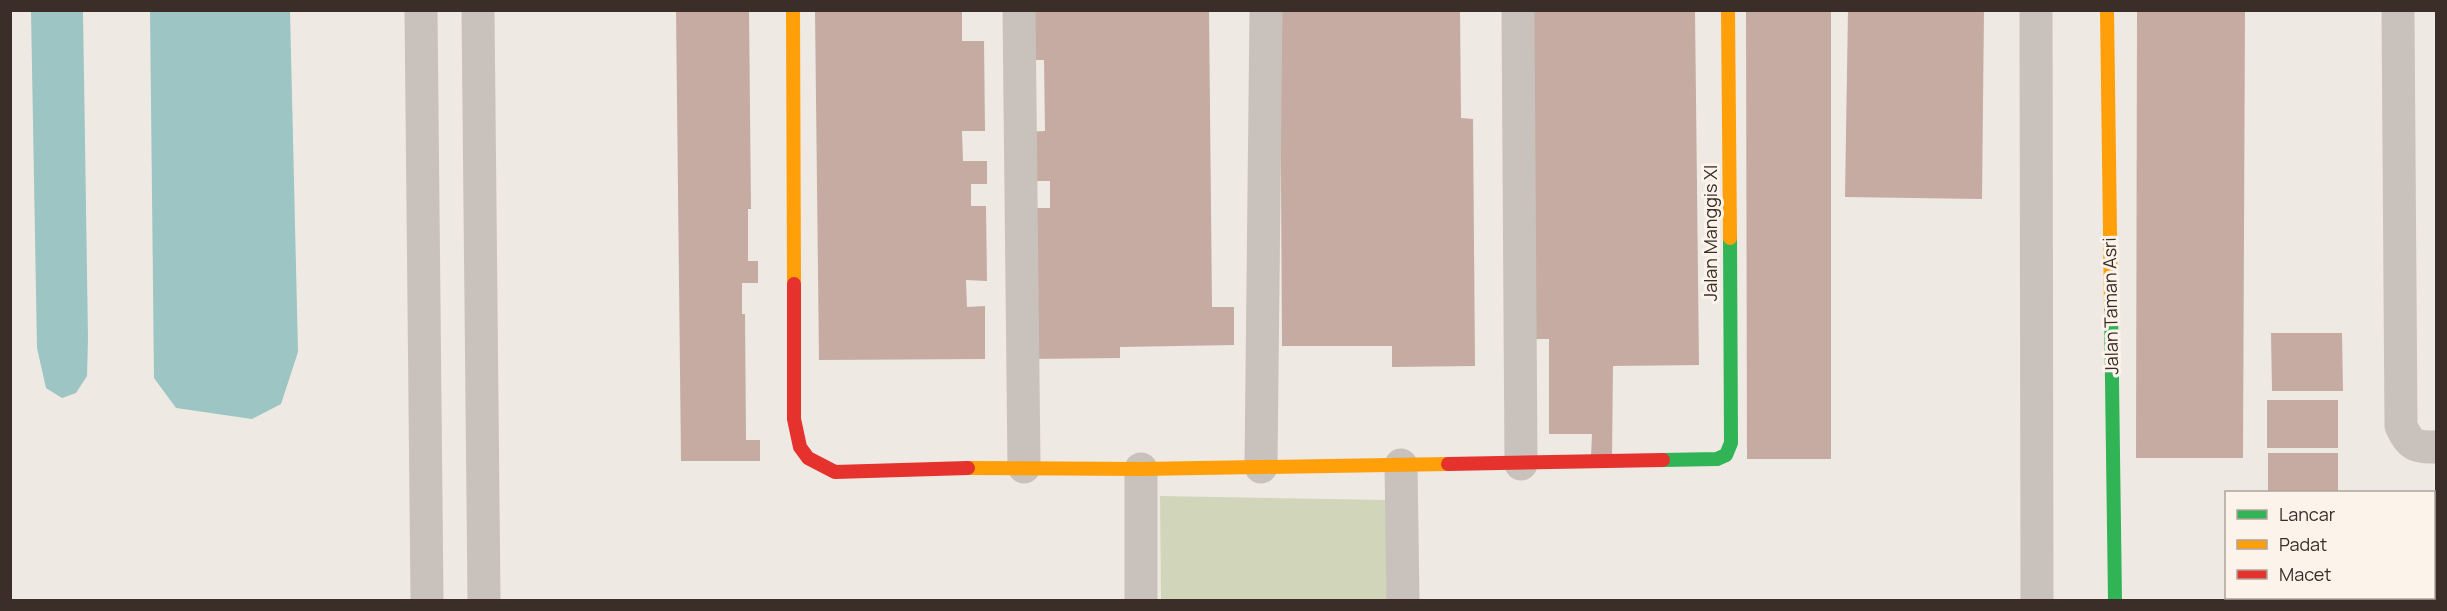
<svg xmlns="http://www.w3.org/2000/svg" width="2447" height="611" font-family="Manrope,sans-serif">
<rect width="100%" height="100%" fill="#efe9e3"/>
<path fill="#d1d6bb" d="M1160 496 1387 500V600H1161Z"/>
<g fill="#9cc5c3">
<path d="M31 11H83L88 339 87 376 76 393 62 398 46 388 37 348Z"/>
<path d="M150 11H290L298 352 281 404 252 419 176 408 154 378Z"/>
</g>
<g fill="#c5aba2">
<path d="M676 10H749L751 209H748V261H758V283H742V314H745L746 440H760V461H681Z"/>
<path d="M815 10H962V41H984L985 131H962L963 161H987V184H971V206H986L987 281 966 280 967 307 985 306V359L819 360Z"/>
<path d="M1025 10H1209L1212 307H1234V345L1120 347V358L1028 359 1026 208H1050V181H1025V132L1045 131 1044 60H1026Z"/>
<path d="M1280 10H1460L1461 118 1473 119 1475 366 1392 367V346H1282Z"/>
<path d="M1526 10H1695L1699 365 1613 366 1612 458 1591 457 1592 434H1549V339H1528Z"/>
<path d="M1746 10H1831V459H1747Z"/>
<path d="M1848 10H1984L1982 199 1845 197Z"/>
<path d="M2137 10H2245L2243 458H2136Z"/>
<path d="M2271 333H2342L2343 391H2272Z"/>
<rect x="2267" y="400" width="71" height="48"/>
<rect x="2268" y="453" width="70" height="39"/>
</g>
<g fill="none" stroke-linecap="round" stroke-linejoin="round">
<g stroke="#c9c1bb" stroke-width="33">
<path d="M421 10 427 600"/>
<path d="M478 10 484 600"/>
<path d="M1019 10 1024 467"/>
<path d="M1518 10 1521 464"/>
<path d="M2036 10 2037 600"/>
<path d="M2398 10 2401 426C2410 446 2415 447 2436 447"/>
<path d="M1401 465 1403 600"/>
<path d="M1261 467 1266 10"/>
<path d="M1141 469V600"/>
</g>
<g stroke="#30b455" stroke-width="14">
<path d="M2111 307 2115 600"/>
<path d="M1663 460 1717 459 1726 455 1731 443 1730 238"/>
</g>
<g stroke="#ff9f0a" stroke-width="14">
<path d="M793 10 794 284"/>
<path d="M1728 10 1730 238"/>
<path d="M2107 10 2111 307"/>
<path d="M968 468 1141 469 1448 464"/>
</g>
<g stroke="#e5322d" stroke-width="14">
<path d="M794 284V419L800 447 808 458 835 472 968 468"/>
<path d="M1448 464 1663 460"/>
</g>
</g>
<g text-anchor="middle" stroke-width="6" stroke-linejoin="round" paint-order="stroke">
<g font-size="18" fill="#3b2d28" stroke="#fcf3ea">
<text transform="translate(1711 233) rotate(-90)" y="6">Jalan Manggis XI</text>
<text transform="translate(2111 306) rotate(-91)" y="6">Jalan Taman Asri</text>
</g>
</g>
<rect width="2447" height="611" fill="none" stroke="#3b2d28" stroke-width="24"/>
<rect x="2225" y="491" width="210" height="108" fill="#fcf3ea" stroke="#afa49c" stroke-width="1.5"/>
<rect x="2237" y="510" width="30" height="9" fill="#30b455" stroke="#afa49c" stroke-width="1.5"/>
<text x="2279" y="521" font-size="18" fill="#3b2d28">Lancar</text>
<rect x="2237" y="540" width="30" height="9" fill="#ff9f0a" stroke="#afa49c" stroke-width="1.5"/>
<text x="2279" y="551" font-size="18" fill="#3b2d28">Padat</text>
<rect x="2237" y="570" width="30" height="9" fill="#e5322d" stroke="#afa49c" stroke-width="1.5"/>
<text x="2279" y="581" font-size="18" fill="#3b2d28">Macet</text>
</svg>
